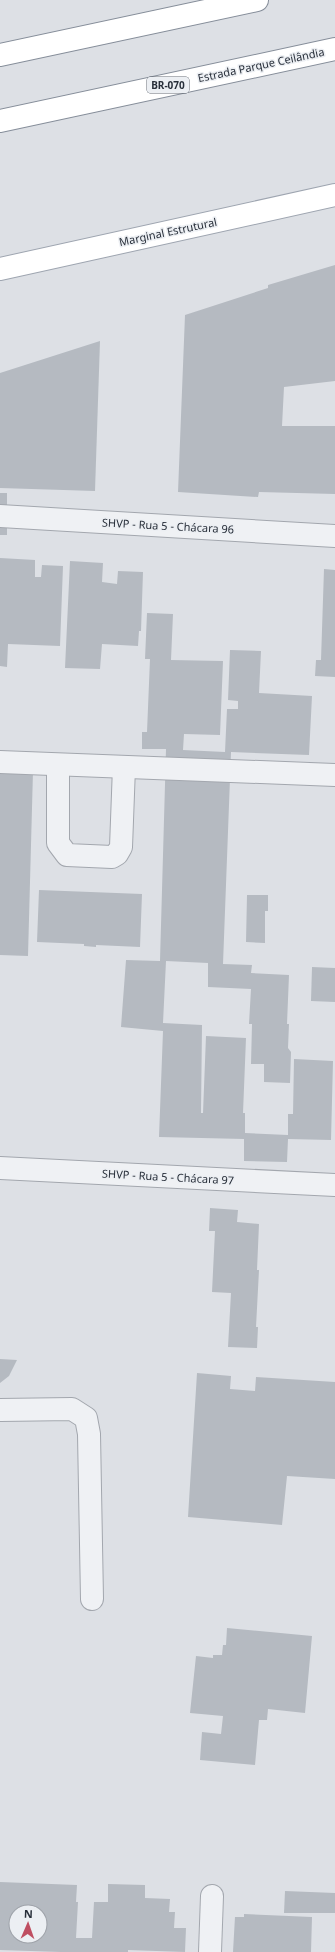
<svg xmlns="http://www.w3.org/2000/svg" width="335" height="1952" font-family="'Noto Sans',sans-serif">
<rect width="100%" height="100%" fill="#dde0e5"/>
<g fill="#b5bac1" fill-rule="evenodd">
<path d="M335 265V381L284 387 282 426H335V494L259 492 258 497 178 492 185 315 268 288V285Z"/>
<path d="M100 341 95 491 0 488V373Z"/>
<rect x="0" y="493" width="7" height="42"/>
<path d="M0 558 35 560V577H41L42 565 63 566 60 646 8 644 7 667 0 666Z"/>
<path d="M70 561 103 563 102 582 117 584 118 571 143 572 141 631H139L138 646 102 644 100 669 65 668Z"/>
<path d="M324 569 335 570V677L315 676 316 660H321Z"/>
<path d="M147 613 173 614 171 660 223 661 220 735 184 734 183 750 225 752 227 709H238V701L228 700 230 650 261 651 259 693 312 696 309 755 231 752 223 964 252 965 251 973 289 975 287 1024H289L288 1048 291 1052 290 1083 264 1082V1064H251L252 1024H249L251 989 208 987V963L166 961 163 1023 202 1025 201 1113H203L206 1036 246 1038 243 1113H245V1133L288 1135V1114H293L294 1059 333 1061 331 1140 288 1139 287 1162 244 1161V1139L159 1137 163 1031 121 1027 126 960 160 961 166 749H142V732H147L150 659H145Z"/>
<path d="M0 770 33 771 28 956 0 955Z"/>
<path d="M39 890 142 894 140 947 96 945V947L84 946V944L37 942Z"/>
<path d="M247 895H268V911H265V943L246 942Z"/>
<path d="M312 967 335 968V1002L311 1001Z"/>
<path d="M210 1208 238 1210 237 1222 259 1224 257 1270H259L256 1327H258L257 1348 228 1347 231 1293 212 1292 215 1231H209Z"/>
<path d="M0 1359 17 1360 9 1376 0 1383Z"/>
<path d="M197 1373 231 1376 230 1389 255 1391 256 1377 335 1382V1479L287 1476 282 1525 188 1517Z"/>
<path d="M227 1628 312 1636 305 1713 268 1709 267 1720H259L255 1765 200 1760 202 1732 221 1734 223 1716 190 1713 196 1656 213 1658V1655H222L223 1645H226Z"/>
<path d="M0 1882 77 1885 76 1902H78L76 1938H92L94 1902H108V1884L145 1885V1898L170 1899 169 1912H175L174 1928H186L185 1952 128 1950V1952H61L0 1950ZM16 1912H40V1936H16Z"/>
<path d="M285 1891 335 1893V1913H284Z"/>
<path d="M244 1914 312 1917 311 1952H233L235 1917H244Z"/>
</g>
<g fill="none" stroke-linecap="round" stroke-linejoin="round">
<defs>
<g id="minor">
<path d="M0 516 335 536"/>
<path d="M0 762 335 775"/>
<path d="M58 765V843L67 855 112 857 117 854 121 847 124 767"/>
<path d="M0 1168 335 1185"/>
<path d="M0 1410 72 1409 86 1418 89 1434 92 1599"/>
<path d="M210 1952 212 1896"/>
</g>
<path id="major" d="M0 269 335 195"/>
<g id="highway">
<path d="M0 55 257 0"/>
<path d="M0 121 335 49"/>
</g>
</defs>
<use href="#minor" stroke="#a3a7ae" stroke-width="24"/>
<use href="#major" stroke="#9ea5b0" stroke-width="24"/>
<use href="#highway" stroke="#868e9a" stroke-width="24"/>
<use href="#minor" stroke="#eff1f4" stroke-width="22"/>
<use href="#major" stroke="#fff" stroke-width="22"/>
<use href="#highway" stroke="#fff" stroke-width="22"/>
</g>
<g text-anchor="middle" stroke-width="3" stroke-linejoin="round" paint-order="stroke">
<rect fill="#eceff3" stroke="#636972" stroke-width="1" x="147" y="77" width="42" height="16" rx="3"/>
<g font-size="10" font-weight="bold" fill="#282f3a">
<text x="168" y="89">BR-070</text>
</g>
<g font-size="11" fill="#282f3a" stroke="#eceff3">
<text transform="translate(261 65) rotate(-12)" y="4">Estrada Parque Ceilândia</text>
<text transform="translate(168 232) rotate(-12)" y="4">Marginal Estrutural</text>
<text transform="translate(168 526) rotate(3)" y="4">SHVP - Rua 5 - Chácara 96</text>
<text transform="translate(168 1177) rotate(3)" y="4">SHVP - Rua 5 - Chácara 97</text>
</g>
</g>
<g transform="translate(28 1924) rotate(2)"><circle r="19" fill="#eceff3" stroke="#9ea2a9"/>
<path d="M0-3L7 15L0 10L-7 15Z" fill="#bf4e61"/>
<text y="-6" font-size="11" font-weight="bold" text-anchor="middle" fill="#282f3a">N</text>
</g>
</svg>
